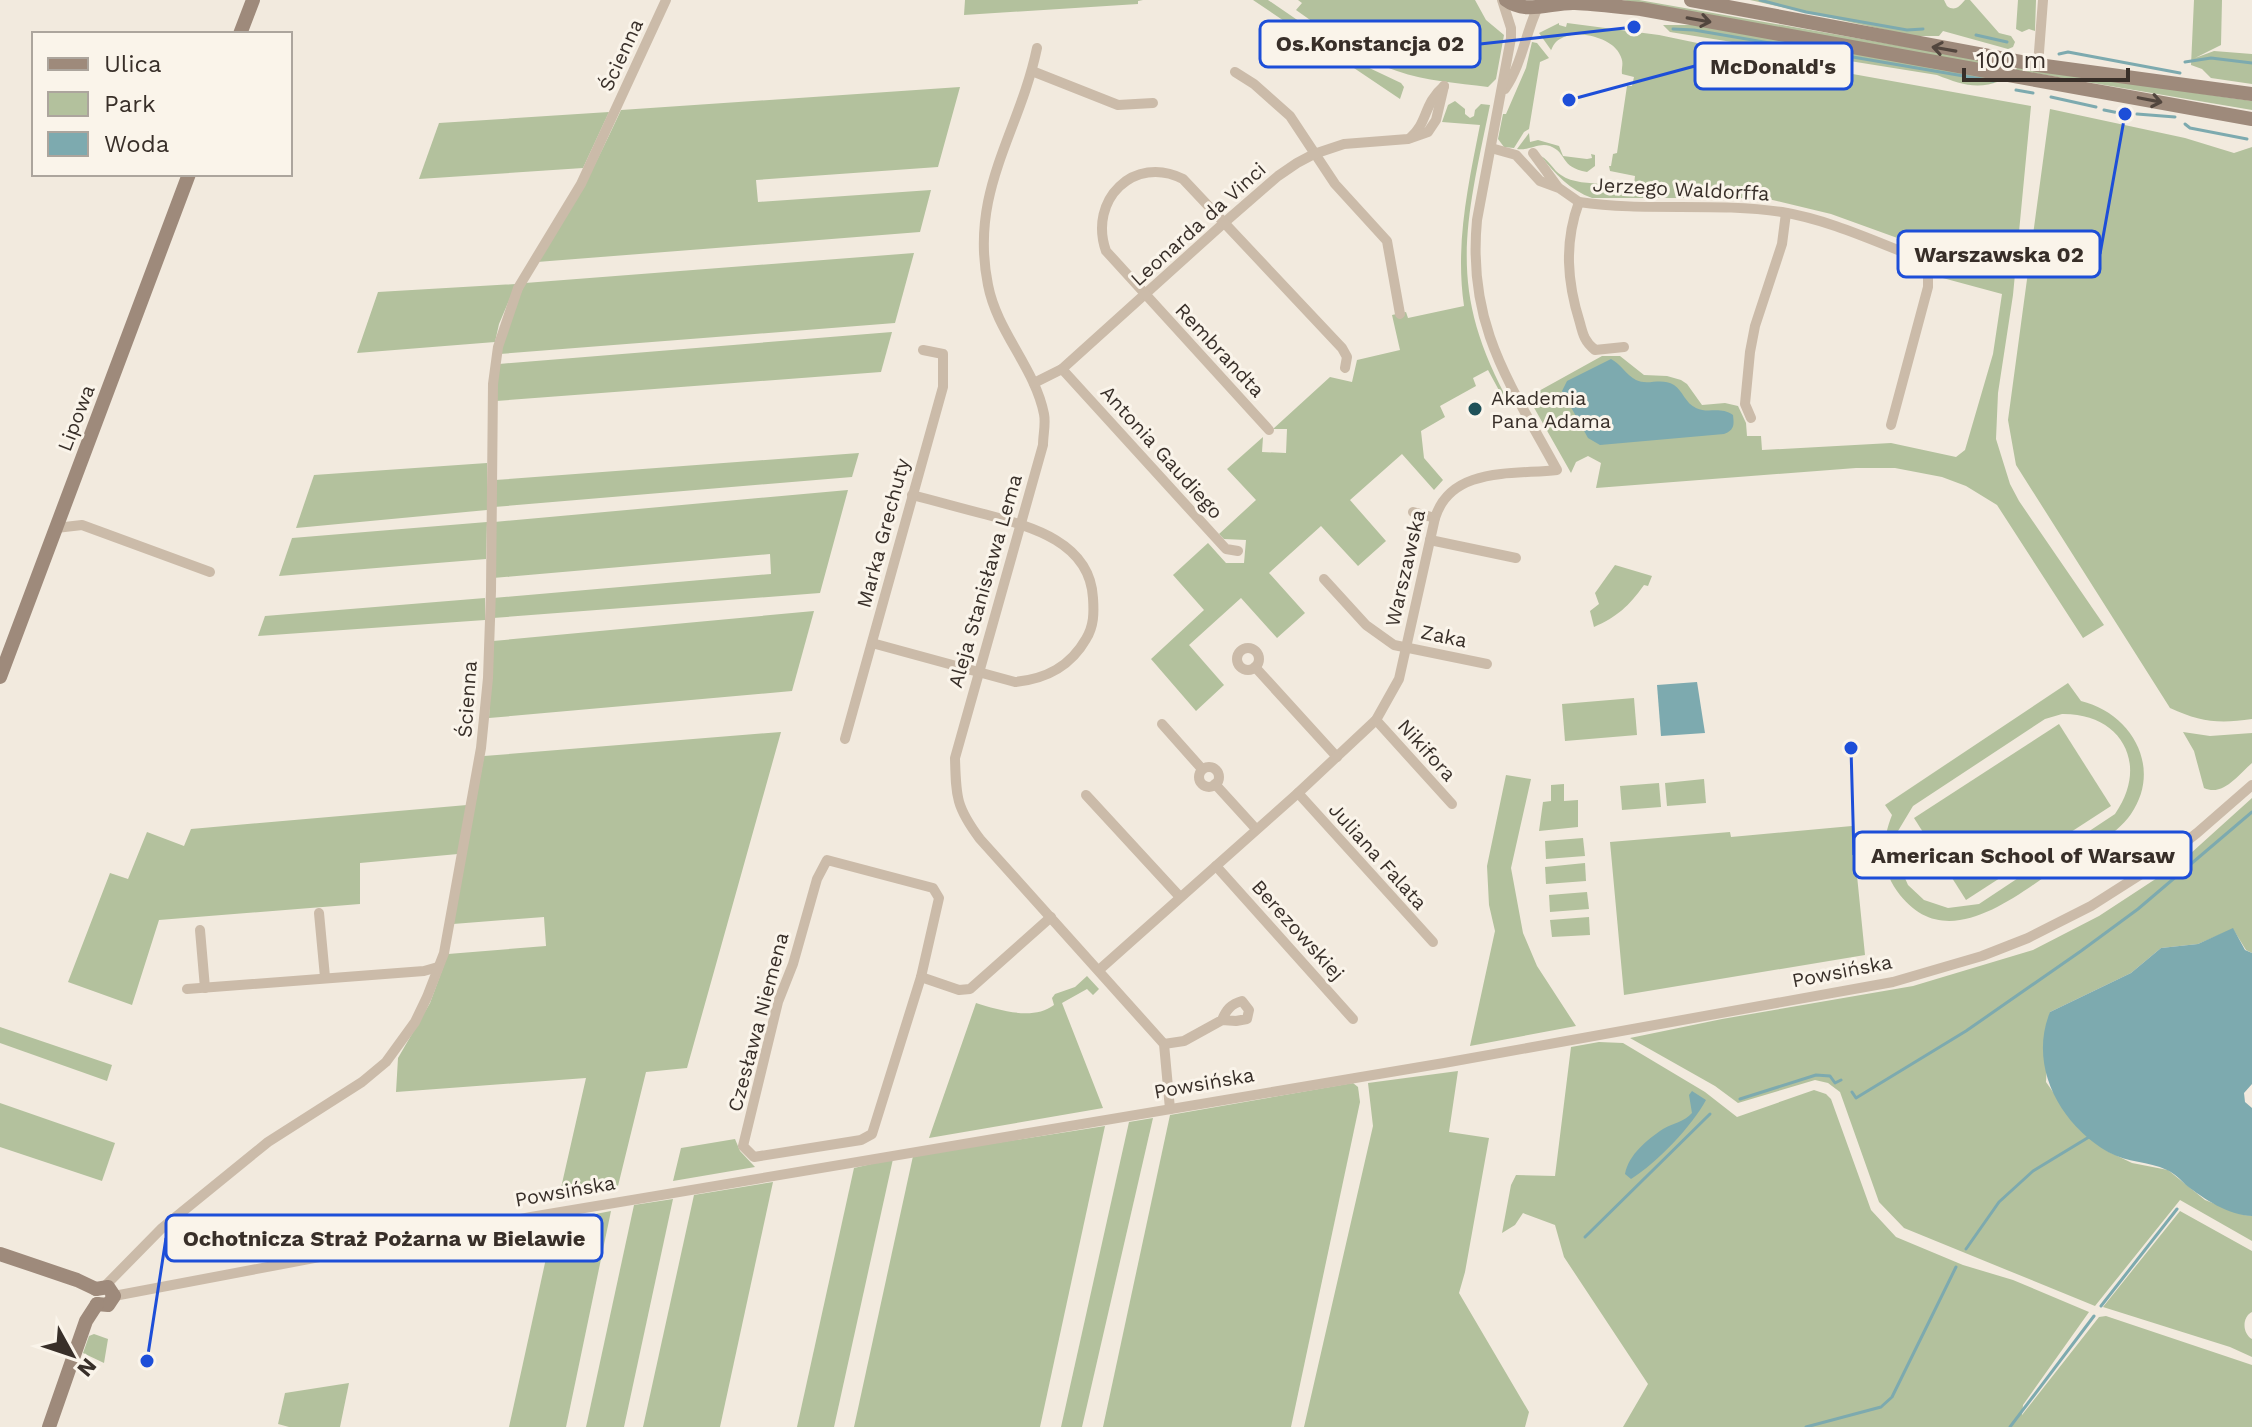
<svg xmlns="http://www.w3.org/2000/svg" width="2252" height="1427" font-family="'Work Sans',sans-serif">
<rect width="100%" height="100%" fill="#f2eade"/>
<g fill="#b3c19d" fill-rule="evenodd">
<path d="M965 0H1143L1138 1V4L964 15Z"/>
<path d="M1253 0H1268L1363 65 1401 83 1404 87 1400 99Z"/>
<path d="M1298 0H1475L1486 20 1504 35 1496 79 1488 87C1457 83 1426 81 1397 71 1360 59 1328 32 1296 10L1302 3Z"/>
<path d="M1622 0H1639L2004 64 2003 68Z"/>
<path d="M1750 0H1944L1947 6C1955 12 1960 6 1965 0H1970L1999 33 2011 36 2015 42 2013 47 2008 49 1943 31 1939 36H1913Z"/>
<path d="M2018 0H2036L2035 31 2029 29 2022 32 2016 29Z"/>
<path d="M2194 0H2222L2221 45 2195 58 2214 51 2252 54V84L2211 78 2202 69 2191 65Z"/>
<path d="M1559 23V25L1566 27 1567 23 1659 35 1808 66 2031 106 2013 295 1998 393 1996 439 2010 484 2019 501 2104 625 2083 638 1997 505 1966 486 1942 477 1895 468H1856L1596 488 1601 463 1588 456 1576 462 1571 473 1528 397 1602 356H1620L1644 375 1667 376 1681 380 1687 384 1702 405 1725 403 1738 406 1746 423 1747 436H1761L1762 450 1891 443 1956 457 1965 450 1993 354 2002 294 1939 277 1933 263 1935 259 1929 249 1925 251 1914 244 1831 214 1764 198H1592C1570 190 1555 174 1541 156 1550 161 1553 170 1561 175 1572 183 1590 183 1603 184V188L1633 193 1635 176 1610 171 1609 166H1611L1613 154 1617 153 1627 86H1632L1634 77 1622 74C1621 66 1625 63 1619 53 1610 37 1576 29 1560 39 1554 42 1552 48 1550 53L1551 50 1539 33Z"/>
<path d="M1663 25H1694L2001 79 2000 81C1977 90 1960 84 1937 75L1670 32Z"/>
<path d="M1532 42 1537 43 1549 58 1540 62 1529 129 1524 132 1514 148 1504 147 1498 139 1503 114H1506L1526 68Z"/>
<path d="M2017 67 2252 101V110L2016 70Z"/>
<path d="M960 87 938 167 756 180 758 202 931 190 920 232 537 262C572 211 595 166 621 110Z"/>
<path d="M1455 101 1465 109V114L1470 118 1474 116 1475 110 1481 104 1490 105C1465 228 1446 290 1511 406L1508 407 1488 370 1473 378 1476 386 1440 406 1445 417 1421 431 1424 458 1443 480 1434 490 1402 454 1350 500 1386 541 1358 566 1321 526 1269 573 1305 613 1277 638 1241 598 1189 645 1224 685 1196 711 1151 659 1204 610 1173 575 1208 543 1226 563H1244L1246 540 1224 539 1219 534 1256 500 1227 469 1263 437 1262 452 1286 453 1287 429H1273L1330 377 1352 382 1357 360 1400 350 1392 315 1406 312 1408 318 1464 306C1455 244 1468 186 1480 125L1442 122 1448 105Z"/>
<path d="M2050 109 2185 138 2234 153 2252 147V719C2219 724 2200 722 2170 708L2016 465 2008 420Z"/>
<path d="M609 112 583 168 419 179 439 123Z"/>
<path d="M1529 133 1530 142 1538 140 1559 146 1563 156 1587 159 1592 158 1591 154 1595 155V166L1587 172C1559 167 1568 153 1550 146 1539 142 1529 151 1517 149Z"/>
<path d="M914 253 895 323 500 354 508 324 525 283Z"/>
<path d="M516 284 499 324 495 342 357 353 378 292Z"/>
<path d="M892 332 881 372 496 401 499 364Z"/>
<path d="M859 453 852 477 494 507 495 480Z"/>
<path d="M487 463V510L296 528 314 475Z"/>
<path d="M848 490 820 593 493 618V598L771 574 770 554 493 578 494 522Z"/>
<path d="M487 522 486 559 279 576 292 538Z"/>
<path d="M1615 565 1652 576 1648 586 1644 585C1629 606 1617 617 1594 627L1590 611 1599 604 1595 593Z"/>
<path d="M485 598V620L258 636 265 616Z"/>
<path d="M814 611 792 691 489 718 493 641Z"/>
<path d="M2068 683 2081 701C2131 713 2163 767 2131 814 2115 837 2084 851 2062 865 2015 896 1945 958 1897 891 1880 867 1882 840 1892 815L1885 805ZM2062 714C2121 713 2150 764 2115 814L1979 904 1948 908 1924 900 1908 885 1897 860 1895 843 1898 831 1913 806 2045 719Z"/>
<path d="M1634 698 1637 735 1565 741 1562 704Z"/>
<path d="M2059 724 2111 806 1966 900 1914 818Z"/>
<path d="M781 732 687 1068 646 1072 617 1190 558 1201 586 1078 396 1092 398 1058 430 1003 448 954 546 946 544 917 453 924 484 756Z"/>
<path d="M2183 732 2210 736 2252 733V763C2238 775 2223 797 2204 788L2194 751Z"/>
<path d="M1506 775 1531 779 1511 868 1523 933 1537 966 1576 1026 1470 1046 1495 931 1489 905 1487 866Z"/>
<path d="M1704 779 1706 803 1667 806 1665 783Z"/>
<path d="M1659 783 1661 807 1622 810 1620 786Z"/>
<path d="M1564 784V801L1578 800V827L1539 831 1543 802 1551 801V785Z"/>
<path d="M2252 798V953L2246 950 2233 929 2198 944 2161 948 2131 973 2050 1012 2046 1082 2079 1129 2107 1151 2132 1163 2168 1170 2205 1200 2244 1215 2252 1216V1241L2180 1200 2095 1306 1904 1228 1879 1202 1840 1092 1828 1083 1815 1080 1738 1103 1715 1086 1630 1038 1722 1019 1913 986 2033 950 2099 916 2180 863Z"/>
<path d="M467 805 458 854 360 863V904L159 920 132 1005 68 982 110 873 128 879 147 832 184 846 191 829Z"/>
<path d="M1852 826 1865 955 1624 995 1610 842 1730 832 1731 837Z"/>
<path d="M1583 838 1585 856 1546 859 1545 841Z"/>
<path d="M1585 863 1586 881 1546 884 1545 867Z"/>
<path d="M1587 892 1589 909 1550 912 1549 895Z"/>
<path d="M1589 917 1590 935 1552 937 1550 920Z"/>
<path d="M1087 976 1099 989 1093 995 1087 989 1062 1003 1103 1108 929 1138 976 1003C999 1010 1033 1021 1054 1005L1052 998 1055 994 1075 987Z"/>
<path d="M0 1027 112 1065 107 1081 0 1043Z"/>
<path d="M1599 1042 1623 1043 1705 1092 1737 1117 1814 1090 1826 1094 1831 1099 1871 1210 1896 1237 1963 1265 2013 1280 2089 1312 2023 1405 2022 1415 2099 1317 2106 1316 2252 1365V1427H1623L1648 1384 1564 1257 1555 1225 1523 1213 1515 1225 1502 1233 1511 1185 1516 1175 1555 1176 1571 1047Z"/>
<path d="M1458 1071 1449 1132 1489 1138 1465 1272 1459 1293 1529 1412 1525 1427H1304L1373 1126 1368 1083Z"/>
<path d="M1353 1083 1358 1087 1360 1102 1291 1427H1103L1170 1115Z"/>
<path d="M0 1103 115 1143 102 1181 0 1147Z"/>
<path d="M1153 1118 1082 1427H1061L1129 1122Z"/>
<path d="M1105 1126 1040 1427H854L913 1156Z"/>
<path d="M735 1139 740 1151 755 1167 673 1181 681 1148Z"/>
<path d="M893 1159 834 1427H797L854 1168Z"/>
<path d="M773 1182 720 1427H643L694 1195Z"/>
<path d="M673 1199 624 1427H586L634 1205Z"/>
<path d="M611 1211 566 1427H509L554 1222Z"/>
<path d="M2180 1211 2252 1251V1312C2242 1317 2242 1333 2252 1339V1357L2230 1347 2103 1307Z"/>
<path d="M94 1334 108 1339 104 1363 83 1353 89 1336Z"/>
<path d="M349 1383 340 1427H289L278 1424 285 1393Z"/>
</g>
<g fill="#7daaaf">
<path d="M1611 359C1621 364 1626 375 1636 380 1648 386 1661 377 1674 385 1683 391 1685 403 1696 408 1708 414 1720 406 1733 415 1734 424 1735 430 1724 434L1600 445 1588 438 1562 391 1567 381Z"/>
<path d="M1697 682 1705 733 1661 736 1657 685Z"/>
<path d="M2233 928 2245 950 2252 953V1084L2244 1093 2245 1102 2252 1108V1216C2228 1215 2204 1199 2186 1185 2181 1180 2174 1173 2167 1170 2148 1161 2128 1163 2108 1152 2060 1124 2028 1066 2050 1012L2131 973 2161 948 2198 944Z"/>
<path d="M1692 1091 1706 1100C1692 1126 1657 1163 1631 1179L1625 1174C1629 1154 1647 1140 1663 1129 1673 1123 1684 1122 1692 1113L1689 1095Z"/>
</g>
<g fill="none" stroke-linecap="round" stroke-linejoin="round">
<g stroke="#7daaaf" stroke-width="3">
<path d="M1760 0 1806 12 1907 30 1923 29"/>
<path d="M1673 29 1694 30 1993 81"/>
<path d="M1976 35 2007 42"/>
<path d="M2059 54 2068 52 2180 73"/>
<path d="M2185 62 2211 58 2252 63"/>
<path d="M2016 90 2033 93"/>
<path d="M2051 97 2096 107"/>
<path d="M2104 110 2119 113"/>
<path d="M2137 114 2175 117"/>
<path d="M2185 124 2190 128 2247 139"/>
<path d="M1852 1092 1856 1098 1966 1031 2081 951 2138 909 2252 812"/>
<path d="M1740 1099 1816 1075 1830 1076 1835 1083 1841 1080"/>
<path d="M1585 1237 1710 1114"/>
<path d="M1966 1249 1999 1202 2033 1171 2089 1137"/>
<path d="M2101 1306 2177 1209"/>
<path d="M1806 1427 1881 1407 1892 1397 1956 1267"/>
<path d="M2010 1427 2094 1316"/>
</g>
<g stroke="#cbbba9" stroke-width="10">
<path d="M1037 48C1019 134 969 191 988 285 997 332 1035 368 1044 414 1046 424 1043 435 1043 445L955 758C956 797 956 807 980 839L1164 1044 1170 1109"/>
<path d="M2038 65 2043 0"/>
<path d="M1032 71 1118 105 1153 103"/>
<path d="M1235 72 1254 84 1290 116 1335 184 1387 241 1400 314"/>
<path d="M1505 89C1522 64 1525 34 1538 7"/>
<path d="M1410 138C1428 123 1423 104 1444 86"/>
<path d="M1491 148 1516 155 1540 181 1559 188 1579 202C1646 212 1715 202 1782 212 1830 220 1876 242 1921 259L1928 268V287L1891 425"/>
<path d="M1533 153 1557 186"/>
<path d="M1579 202C1564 243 1567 282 1580 323 1583 335 1585 342 1595 350L1624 347"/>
<path d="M1062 369 1226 549 1238 551"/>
<path d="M1034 383 1062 369 1225 222 1278 176 1297 163 1314 154 1344 144 1408 139 1428 132 1436 120 1444 86"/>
<path d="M1751 418 1745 404 1750 352 1755 326 1782 244 1786 213"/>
<path d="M1269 430 1106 251C1088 200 1134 154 1183 179L1342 348 1347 357 1345 368"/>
<path d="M1413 512 1435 518"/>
<path d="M56 528 82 525 210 572"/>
<path d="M1430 540 1516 558"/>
<path d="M1324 579 1366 625 1394 645 1487 664"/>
<path d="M872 643 1015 682C1046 679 1070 667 1086 639 1094 626 1094 613 1093 598 1090 541 1029 526 984 514 960 508 936 501 912 495"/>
<circle cx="1248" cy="659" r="11"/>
<path d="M1255 667 1337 757"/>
<path d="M1376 720 1452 804"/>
<path d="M1162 724 1202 769"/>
<path d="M845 739 943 387V354L923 350"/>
<circle cx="1209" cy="777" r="10"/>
<path d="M1215 784 1256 829"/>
<path d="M1298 793 1433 942"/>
<path d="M1086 795 1180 897"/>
<path d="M827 860 933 888 939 898 921 977 872 1134 861 1140 754 1157 743 1146 778 1002 793 964 817 879Z"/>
<path d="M1216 866 1353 1019"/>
<path d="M319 913 325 977"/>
<path d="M200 930 205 988"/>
<path d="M1099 970 1298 793 1376 720 1399 679 1435 518C1451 466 1514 475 1557 470 1509 382 1467 325 1477 220L1511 38V28L1502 0"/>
<path d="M921 977 959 990 970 989 1051 917"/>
<path d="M187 989 424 971 438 967"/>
<path d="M1164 1044 1184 1041 1222 1020 1236 1021 1247 1019 1249 1010 1242 1001C1231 1004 1226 1010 1222 1020"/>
<path d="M105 1286 161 1229 268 1142 362 1082 386 1062 415 1022 427 997 444 953 481 748 488 678 491 591 493 384 498 347 518 288 581 184 666 0"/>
<path d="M114 1296 531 1217 1444 1063 1893 982 1982 956 2028 938 2091 906 2157 864 2197 833 2252 785"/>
</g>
<g stroke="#9e8a7b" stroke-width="14">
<path d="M1506 0C1526 15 1552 2 1575 3 1597 4 1619 7 1641 9L2252 119"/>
<path d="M1691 0 2038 65 2252 94"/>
<path d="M240 34 253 0"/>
<path d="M0 677 189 174"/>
<path d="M0 1254 77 1280 96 1289"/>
<path d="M96 1289 108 1287 114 1296 108 1305 97 1304"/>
<path d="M49 1427 86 1321 97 1304"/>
</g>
</g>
<defs><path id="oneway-shaft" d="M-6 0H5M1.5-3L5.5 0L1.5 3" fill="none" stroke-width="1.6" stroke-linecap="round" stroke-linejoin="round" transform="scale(2)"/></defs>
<g stroke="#52463e">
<use href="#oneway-shaft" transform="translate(1699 20) rotate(10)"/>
<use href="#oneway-shaft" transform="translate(1944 49) rotate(-170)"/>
<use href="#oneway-shaft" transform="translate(2150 100) rotate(11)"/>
</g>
<circle fill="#1f5159" stroke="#faf4ea" stroke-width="3" cx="1475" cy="409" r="8"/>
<g text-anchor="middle" stroke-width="6" stroke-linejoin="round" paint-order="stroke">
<g font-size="20" fill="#382f29" stroke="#faf4ea">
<text transform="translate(621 55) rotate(-65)" y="7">Ścienna</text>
<text transform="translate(1681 189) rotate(3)" y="7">Jerzego Waldorffa</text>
<text transform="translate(1198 224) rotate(-42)" y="7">Leonarda da Vinci</text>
<text transform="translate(1220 350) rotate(47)" y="7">Rembrandta</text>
<text transform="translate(76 418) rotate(-69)" y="7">Lipowa</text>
<text transform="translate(1162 452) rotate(48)" y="7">Antonia Gaudiego</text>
<text transform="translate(883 533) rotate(-75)" y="7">Marka Grechuty</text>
<text transform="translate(1405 568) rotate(-77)" y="7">Warszawska</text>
<text transform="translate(985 581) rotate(-74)" y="7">Aleja Stanisława Lema</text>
<text transform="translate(1444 636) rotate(12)" y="7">Zaka</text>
<text transform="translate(467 699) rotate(-86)" y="7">Ścienna</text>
<text transform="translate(1427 750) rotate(48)" y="7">Nikifora</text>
<text transform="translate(1378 856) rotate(48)" y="7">Juliana Falata</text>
<text transform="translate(1298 930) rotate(48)" y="7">Berezowskiej</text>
<text transform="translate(1842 971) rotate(-11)" y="7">Powsińska</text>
<text transform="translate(758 1022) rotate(-75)" y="7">Czesława Niemena</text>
<text transform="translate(1204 1083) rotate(-10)" y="7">Powsińska</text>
<text transform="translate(565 1191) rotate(-10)" y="7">Powsińska</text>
</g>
<g font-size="20" fill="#382f29" stroke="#faf4ea" text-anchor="start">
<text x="1491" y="405">Akademia<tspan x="1491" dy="23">Pana Adama</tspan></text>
</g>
</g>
<path fill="none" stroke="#1d4ed8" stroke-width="3" d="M1634 27L1480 44M1569 100L1695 66M2125 114L2100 254M1851 748L1854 855M147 1361L166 1238"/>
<g fill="#1d4ed8" stroke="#faf4ea" stroke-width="3">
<circle cx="1634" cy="27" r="8"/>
<circle cx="1569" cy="100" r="8"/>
<circle cx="2125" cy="114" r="8"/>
<circle cx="1851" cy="748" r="8"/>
<circle cx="147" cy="1361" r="8"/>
</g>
<g fill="#faf4ea" stroke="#1d4ed8" stroke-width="3">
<rect x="1260" y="21" width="220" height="46" rx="8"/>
<rect x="1695" y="43" width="157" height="46" rx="8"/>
<rect x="1898" y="231" width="202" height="46" rx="8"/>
<rect x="1854" y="832" width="337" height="46" rx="8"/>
<rect x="166" y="1215" width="436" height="46" rx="8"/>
</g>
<g font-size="22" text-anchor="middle" font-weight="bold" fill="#382f29">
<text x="1370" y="51">Os.Konstancja 02</text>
<text x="1773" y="74">McDonald's</text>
<text x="1999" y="262">Warszawska 02</text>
<text x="2023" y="863">American School of Warsaw</text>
<text x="384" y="1246">Ochotnicza Straż Pożarna w Bielawie</text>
</g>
<rect x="32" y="32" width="260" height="144" fill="#faf4ea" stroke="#aca59d" stroke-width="2"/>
<rect x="48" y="58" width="40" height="12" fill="#9e8a7b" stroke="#aca59d" stroke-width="2"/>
<text x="104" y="72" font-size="24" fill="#382f29">Ulica</text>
<rect x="48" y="92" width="40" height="24" fill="#b3c19d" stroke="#aca59d" stroke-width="2"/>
<text x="104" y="112" font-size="24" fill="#382f29">Park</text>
<rect x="48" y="132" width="40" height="24" fill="#7daaaf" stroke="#aca59d" stroke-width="2"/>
<text x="104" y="152" font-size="24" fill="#382f29">Woda</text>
<g transform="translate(72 1355) rotate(130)" stroke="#faf4ea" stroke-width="6" paint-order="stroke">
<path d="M0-6L14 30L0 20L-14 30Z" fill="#382f29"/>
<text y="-12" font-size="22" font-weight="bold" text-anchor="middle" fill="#382f29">N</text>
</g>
<path d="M1964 68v12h164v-12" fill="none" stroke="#382f29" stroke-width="4"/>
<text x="1976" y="68" font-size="24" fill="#382f29" stroke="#faf4ea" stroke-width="6" paint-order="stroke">100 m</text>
</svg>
